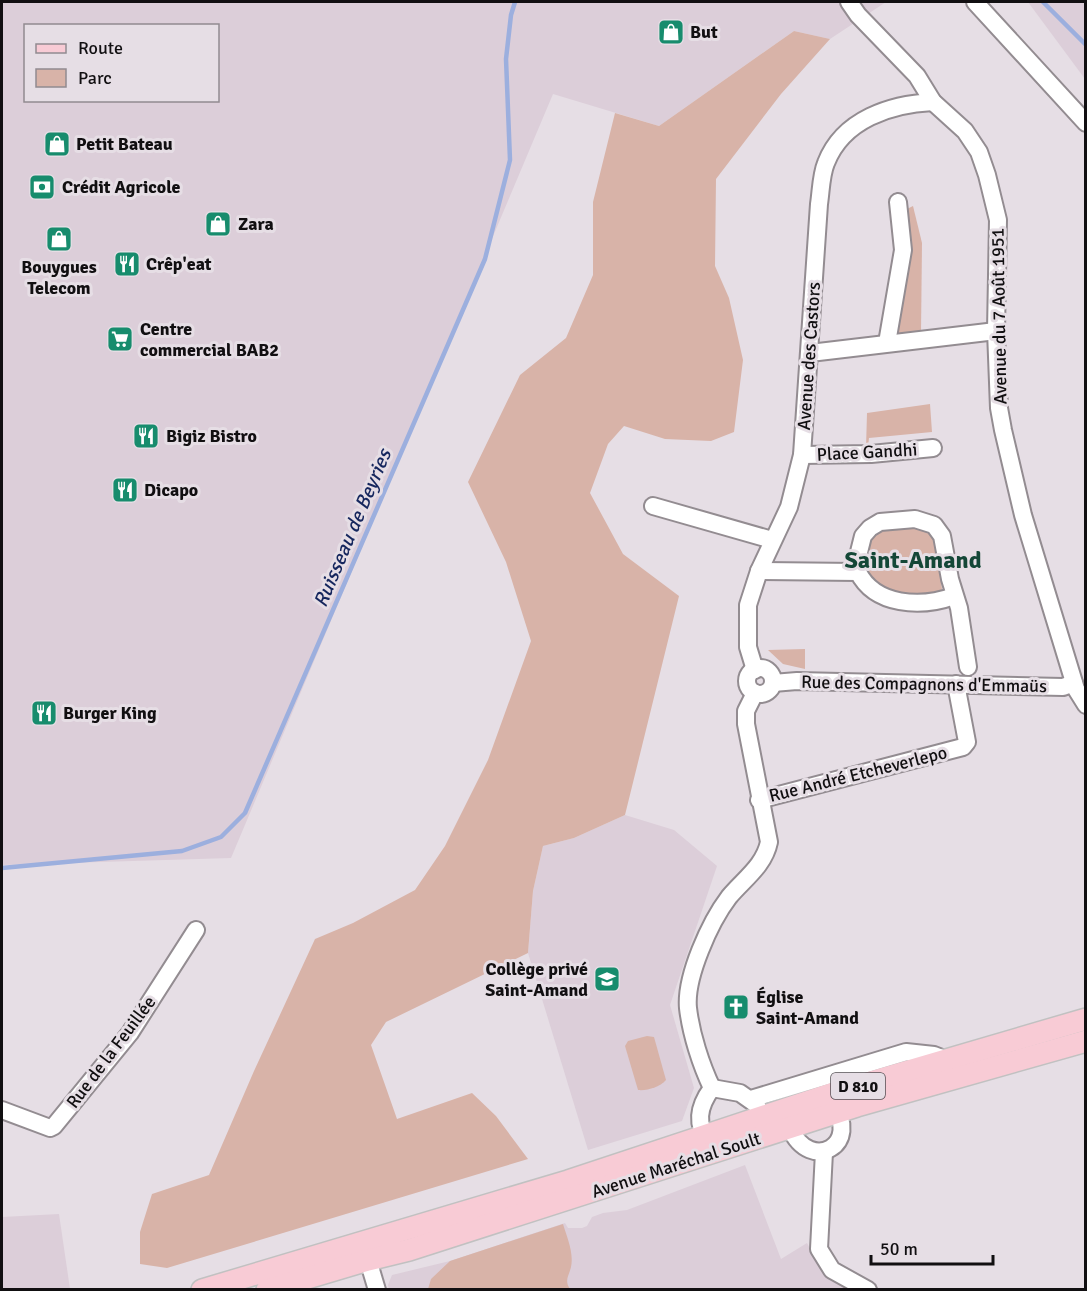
<svg xmlns="http://www.w3.org/2000/svg" width="1087" height="1291" font-family="Signika,sans-serif">
<rect width="100%" height="100%" fill="#e6dee5"/>
<g fill="#dcced9" fill-rule="evenodd">
<path d="M2 2H886L830 39 794 31 659 126 553 94 231 858 2 865ZM26 26H218V100H26Z"/>
<path d="M1028 2H1085V79Z"/>
<path d="M625 815 674 830 717 866 670 1005 694 1088 682 1121 588 1150 528 953 533 891 543 846 574 838Z"/>
<path d="M745 1165 781 1259 807 1243 819 1265 829 1275 855 1289 389 1290 388 1285 392 1275 450 1261 565 1223 568 1228H582L587 1226 592 1217 603 1213 627 1210Z"/>
<path d="M59 1214 70 1289H2V1217Z"/>
</g>
<g fill="#d8b3a8">
<path d="M794 31 830 39 781 94 716 179 715 266 729 298 743 360 734 432 711 441 665 439 624 426 608 444 590 493 623 554 679 596 625 815 574 838 543 846 533 891 528 953 386 1022 371 1045 397 1119 472 1093 496 1116 528 1159 167 1268 140 1264V1232L152 1194 209 1175 254 1071 315 939 353 923 415 890 445 846 488 760 531 641 506 562 468 482 520 375 566 338 593 275V202L615 113 659 126Z"/>
<path d="M913 206 922 243 921 334 898 338 895 331 903 211Z"/>
<path d="M930 404 932 432 869 438 868 447 866 448 867 413Z"/>
<path d="M912 523 931 531 936 543 942 589 939 595 903 599 866 579 861 557 871 532Z"/>
<path d="M805 649V669L783 664 768 650Z"/>
<path d="M647 1036 654 1037 666 1080C660 1087 647 1091 638 1090L625 1046 628 1041Z"/>
<path d="M563 1224C567 1237 574 1253 571 1267 569 1276 564 1280 570 1289H428L431 1279 450 1261Z"/>
</g>
<g fill="none" stroke-linecap="round" stroke-linejoin="round">
<g stroke="#9cafde" stroke-width="4.5">
<path d="M1043 2 1086 45"/>
<path d="M2 868 182 851 221 837 245 813 485 259 510 160 506 59 511 15 515 2"/>
</g>
<defs>
<g id="minor">
<path d="M849 2 858 15 917 76 933 102 965 131 979 152 987 175 998 220 996 331 999 408 1003 430 1023 515 1076 689 1086 705"/>
<path d="M975 2 1086 123"/>
<path d="M887 343 903 250 898 202"/>
<path d="M810 353 996 331"/>
<path d="M802 455 871 454 933 448"/>
<path d="M653 506 772 540"/>
<path d="M759 571 858 572 859 552 863 536 870 528 880 522 915 519 934 525 942 536 950 579 959 608 968 667"/>
<path d="M858 572C875 606 921 608 954 596"/>
<circle cx="760" cy="681" r="13"/>
<path d="M755 670 748 647V605L759 571 789 507 802 455 819 204C821 191 821 175 826 163 843 119 891 104 933 102"/>
<path d="M773 683 797 681 1063 687 1074 683"/>
<path d="M759 800 963 747 967 742 956 684"/>
<path d="M712 1088C701 1065 691 1034 688 1008 685 977 710 922 729 897 744 879 764 866 769 842L746 724V711L755 693"/>
<path d="M712 1088 740 1093 757 1105"/>
<path d="M751 1099 906 1052 934 1055 947 1060"/>
<path d="M2 1110 50 1128 54 1126 130 1033 196 930"/>
<path d="M790 1128C811 1175 863 1143 832 1104"/>
<path d="M710 1145C695 1124 698 1107 712 1088"/>
<path d="M824 1152 819 1249 832 1270 868 1290"/>
<path d="M368 1260 377 1290"/>
</g>
<g id="major">
<path d="M202 1290 568 1181 840 1091 1086 1019"/>
<path d="M267 1290 368 1260 409 1250 857 1106 1086 1041"/>
</g>
</defs>
<use href="#minor" stroke="#938c91" stroke-width="20"/>
<use href="#major" stroke="#c1c1c1" stroke-width="24"/>
<use href="#minor" stroke="#fff" stroke-width="16"/>
<use href="#major" stroke="#f8cbd5" stroke-width="21"/>
</g>
<defs>
<symbol id="shop-square" viewBox="-11 -11 22 22"><rect x="-9" y="-9" width="18" height="18" rx="4" fill="#178c6d" stroke="#e6dee5"/><path d="M-5-2.5h2.3a2.7 3.5 0 0 1 5.4 0H5L5.5 6h-11ZM-1.5-2.5h3a1.5 2.3 0 0 0-3 0Z" fill="#fff"/></symbol>
<symbol id="bank-square" viewBox="-11 -11 22 22"><rect x="-9" y="-9" width="18" height="18" rx="4" fill="#178c6d" stroke="#e6dee5"/><path d="M-6-4H6V4H-6ZM0-2.3a2.3 2.3 0 1 0 0 4.6a2.3 2.3 0 1 0 0-4.6Z" fill="#fff"/></symbol>
<symbol id="restaurant-square" viewBox="-11 -11 22 22"><rect x="-9" y="-9" width="18" height="18" rx="4" fill="#178c6d" stroke="#e6dee5"/><path d="M-5-6h1v4h1v-4h1v4h1v-4h1v5L-1.5 .5V6h-2V.5L-5-1ZM5-6V6H3V1.5H1.5Q1.5-4 5-6Z" fill="#fff"/></symbol>
<symbol id="supermarket-square" viewBox="-11 -11 22 22"><rect x="-9" y="-9" width="18" height="18" rx="4" fill="#178c6d" stroke="#e6dee5"/><path d="M-6-5.5h2.5l.6 2H6L4.5 2H-2.5L-4.4-4H-6ZM-1.5 3.2a1.3 1.3 0 1 0 .1 0ZM3 3.2a1.3 1.3 0 1 0 .1 0Z" fill="#fff"/></symbol>
<symbol id="school-square" viewBox="-11 -11 22 22"><rect x="-9" y="-9" width="18" height="18" rx="4" fill="#178c6d" stroke="#e6dee5"/><path d="M0-5L7-2L0 1L-7-2ZM-4 1L0 2.5L4 1V4Q0 6-4 4Z" fill="#fff"/></symbol>
<symbol id="church-square" viewBox="-11 -11 22 22"><rect x="-9" y="-9" width="18" height="18" rx="4" fill="#178c6d" stroke="#e6dee5"/><path d="M-1.2-6h2.4v3.5h3.3v2.4h-3.3V6h-2.4V-.1h-3.3v-2.4h3.3Z" fill="#fff"/></symbol>
</defs>
<g fill-rule="evenodd">
<use href="#shop-square" x="656" y="17" width="30" height="30"/>
<use href="#shop-square" x="42" y="129" width="30" height="30"/>
<use href="#bank-square" x="27" y="172" width="30" height="30"/>
<use href="#shop-square" x="203" y="209" width="30" height="30"/>
<use href="#shop-square" x="44" y="224" width="30" height="30"/>
<use href="#restaurant-square" x="112" y="249" width="30" height="30"/>
<use href="#supermarket-square" x="105" y="324" width="30" height="30"/>
<use href="#restaurant-square" x="131" y="421" width="30" height="30"/>
<use href="#restaurant-square" x="110" y="475" width="30" height="30"/>
<use href="#restaurant-square" x="29" y="698" width="30" height="30"/>
<use href="#school-square" x="592" y="964" width="30" height="30"/>
<use href="#church-square" x="721" y="992" width="30" height="30"/>
</g>
<g text-anchor="middle" stroke-width="6" stroke-linejoin="round" paint-order="stroke">
<rect fill="#e6dee5" stroke="#514d51" stroke-width="1.5" x="831" y="1073" width="54" height="26" rx="4.5"/>
<g font-size="16" font-weight="bold" fill="#110f11">
<text x="858" y="1092">D 810</text>
</g>
<g font-size="18" font-weight="bold" fill="#110f11" stroke="#e6dee5" text-anchor="start">
<text x="690" y="38">But</text>
<text x="76" y="150">Petit Bateau</text>
<text x="62" y="193">Crédit Agricole</text>
<text x="238" y="230">Zara</text>
<text x="146" y="270">Crêp'eat</text>
<text x="59" y="273" text-anchor="middle">Bouygues<tspan x="59" dy="21">Telecom</tspan></text>
<text x="140" y="335">Centre<tspan x="140" dy="21">commercial BAB2</tspan></text>
<text x="166" y="442">Bigiz Bistro</text>
<text x="144" y="496">Dicapo</text>
<text x="63" y="719">Burger King</text>
<text x="588" y="975" text-anchor="end">Collège privé<tspan x="588" dy="21">Saint-Amand</tspan></text>
<text x="756" y="1003">Église<tspan x="756" dy="21">Saint-Amand</tspan></text>
</g>
<g font-size="18" fill="#110f11" stroke="#e6dee5">
<text transform="translate(999 316) rotate(-91)" y="6">Avenue du 7 Août 1951</text>
<text transform="translate(809 356) rotate(-86)" y="6">Avenue des Castors</text>
<text transform="translate(867 452) rotate(-3)" y="6">Place Gandhi</text>
<text transform="translate(924 684) rotate(1)" y="6">Rue des Compagnons d'Emmaüs</text>
<text transform="translate(858 774) rotate(-14)" y="6">Rue André Etcheverlepo</text>
<text transform="translate(111 1052) rotate(-53)" y="6">Rue de la Feuillée</text>
<text transform="translate(676 1165) rotate(-18)" y="6">Avenue Maréchal Soult</text>
</g>
<g font-size="20" font-style="italic" fill="#15265d" stroke="#e6dee5">
<text transform="translate(352 528) rotate(-67)" y="7">Ruisseau de Beyries</text>
</g>
<g font-size="24" font-weight="bold" fill="#144737" stroke="#e6dee5">
<text x="913" y="568">Saint-Amand</text>
</g>
</g>
<rect width="1087" height="1291" fill="none" stroke="#110f11" stroke-width="6"/>
<rect x="24" y="24" width="195" height="78" fill="#e6dee5" stroke="#918b90" stroke-width="1.5"/>
<rect x="36" y="44" width="30" height="9" fill="#f8cbd5" stroke="#918b90" stroke-width="1.5"/>
<text x="78" y="54" font-size="18" fill="#110f11">Route</text>
<rect x="36" y="69" width="30" height="18" fill="#d8b3a8" stroke="#918b90" stroke-width="1.5"/>
<text x="78" y="84" font-size="18" fill="#110f11">Parc</text>
<path d="M871 1255v9h122v-9" fill="none" stroke="#110f11" stroke-width="3"/>
<text x="880" y="1255" font-size="18" fill="#110f11" stroke="#e6dee5" stroke-width="4.5" paint-order="stroke">50 m</text>
</svg>
